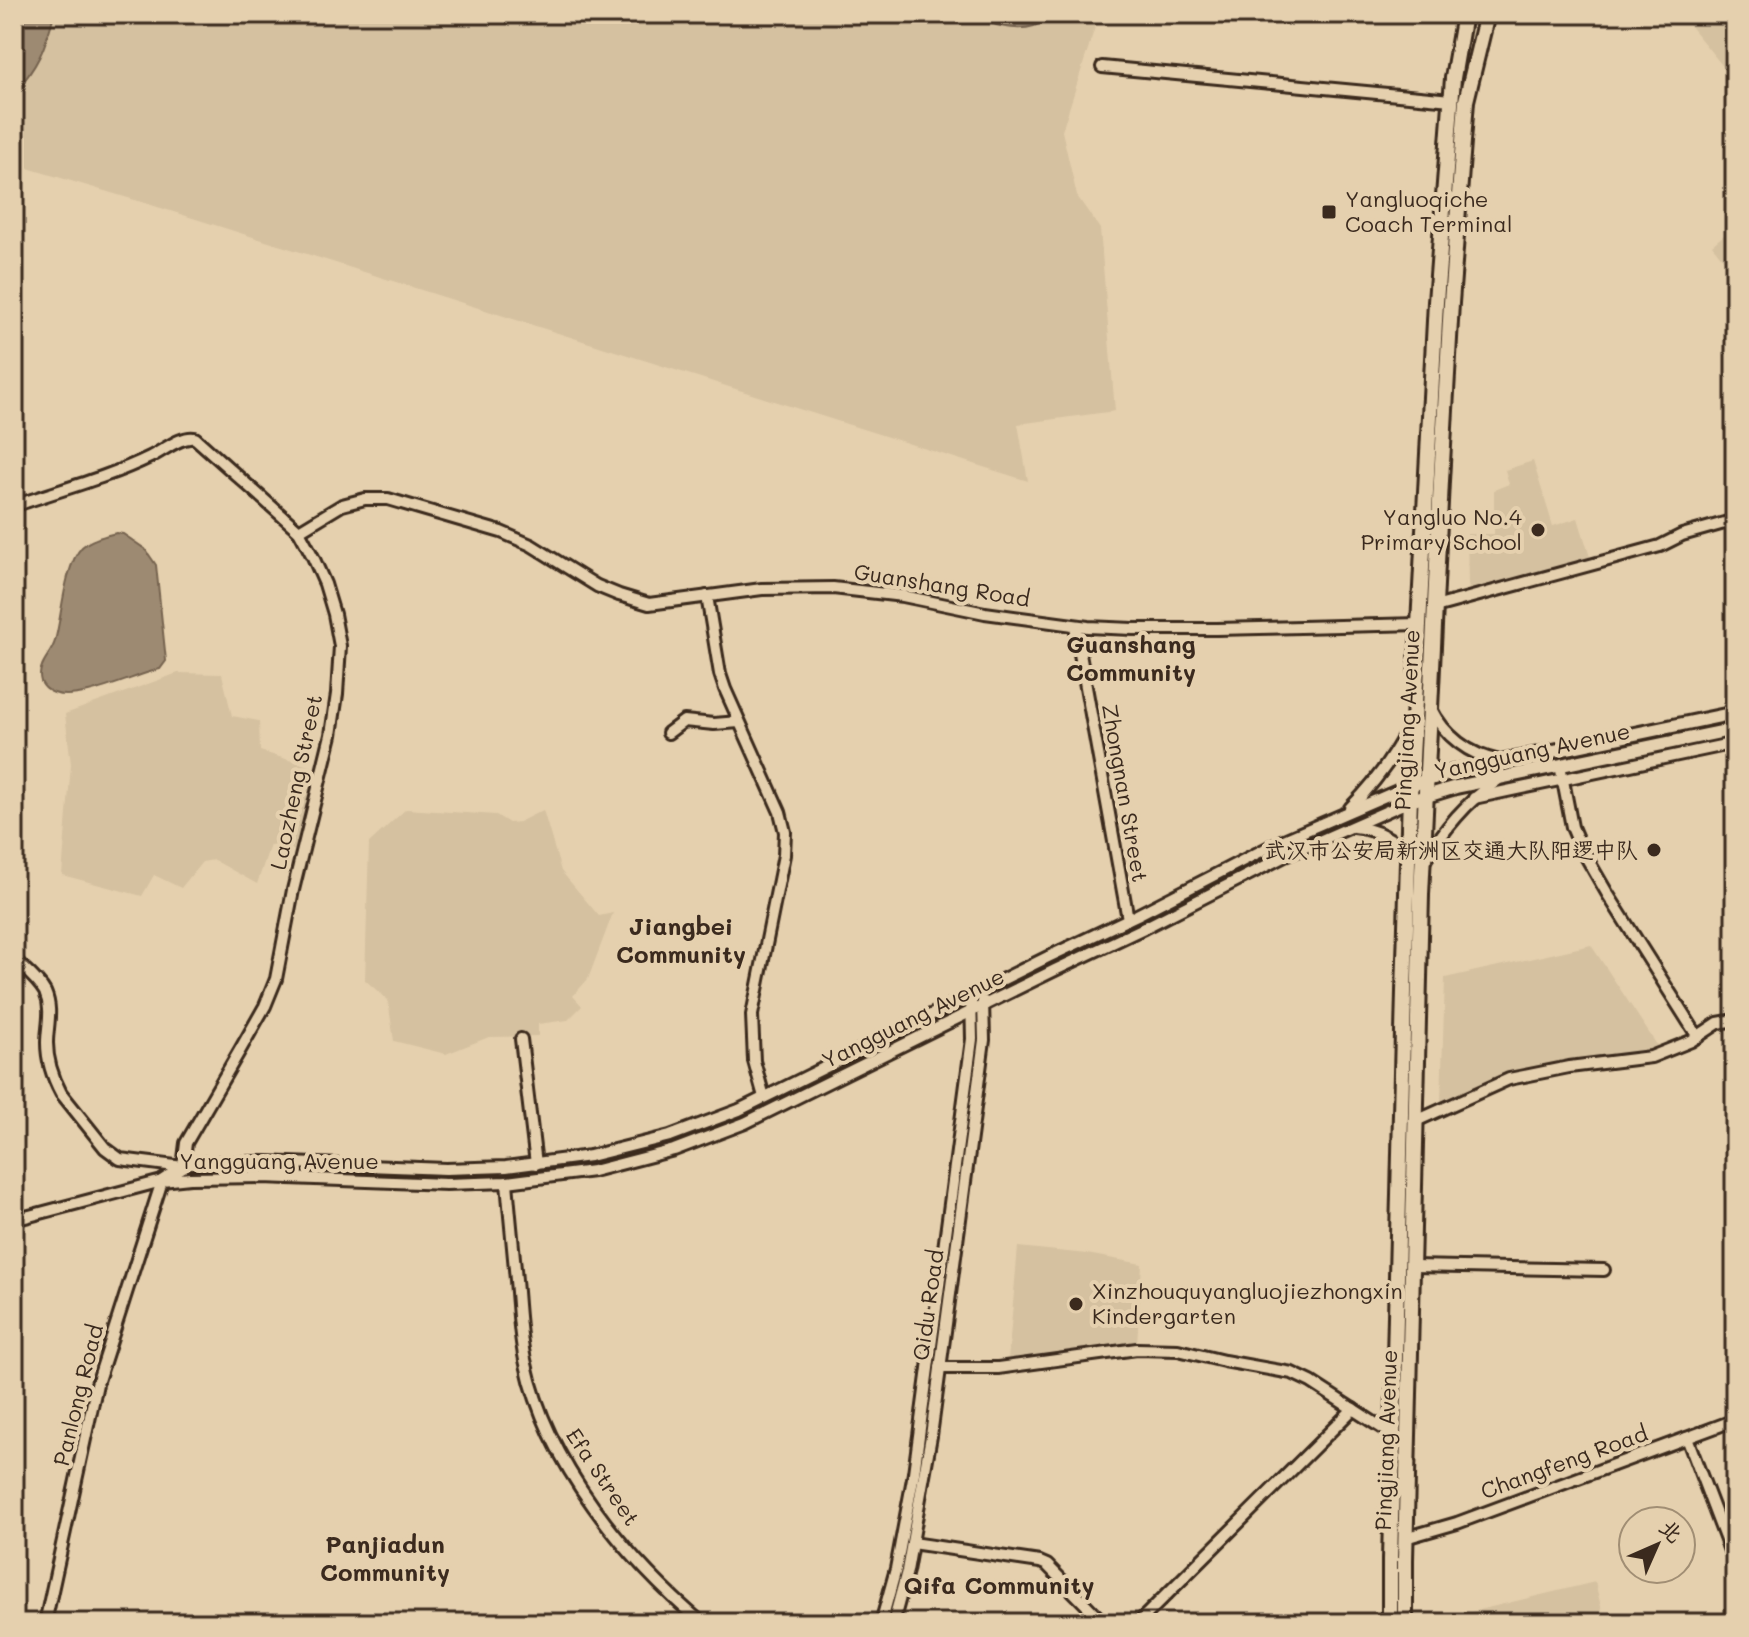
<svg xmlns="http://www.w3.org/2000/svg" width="1749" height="1637" font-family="Mali,'LXGW WenKai TC',sans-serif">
<rect width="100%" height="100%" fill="#e5d0ae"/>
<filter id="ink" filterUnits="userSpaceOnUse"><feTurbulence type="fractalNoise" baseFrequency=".0125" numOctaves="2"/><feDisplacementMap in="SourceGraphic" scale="16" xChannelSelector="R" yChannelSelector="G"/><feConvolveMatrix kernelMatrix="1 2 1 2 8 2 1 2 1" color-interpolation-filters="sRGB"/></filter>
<g filter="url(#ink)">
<g fill="#d5c1a0">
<path d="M14 14H1105L1095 27 1062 131 1077 196 1100 229 1115 411 1018 424 1028 481 145 203 14 164Z"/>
<path d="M1680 14H1735V81Z"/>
<path d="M1735 226V274L1712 245Z"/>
<path d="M1533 461 1553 526 1578 518 1590 557 1470 593 1468 584 1467 534H1494V490L1509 484 1505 470Z"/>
<path d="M178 673 222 674 232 716 259 721 260 751 318 769 298 851 270 845 257 884 214 860 202 862 181 888 154 875 142 896 62 875 71 764 65 714Z"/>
<path d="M406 809 496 815 509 823 519 822 543 810 561 871 599 916 613 913 588 979 573 996 582 1006 568 1020 538 1024V1036L489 1037 446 1054 394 1041 388 1000 365 980 369 843Z"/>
<path d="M1591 945 1659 1048 1514 1071 1441 1101 1445 978Z"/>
<path d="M1018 1247 1087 1254 1142 1264 1137 1344 1008 1360Z"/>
<path d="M1595 1582 1605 1623H1433V1621Z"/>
</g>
<g fill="#9d8a72" stroke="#766450" stroke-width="2">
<path d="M14 14H54C45 49 38 66 14 93Z"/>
<path d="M978 14H1049C1045 19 1041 24 1034 26 1018 31 989 27 978 14Z"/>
<path d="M116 533 123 534 145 549 156 565 166 661 160 669C134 675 78 703 54 693 46 690 40 684 40 675 40 662 52 653 55 641 62 617 64 566 82 547 91 539 105 536 116 533Z"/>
</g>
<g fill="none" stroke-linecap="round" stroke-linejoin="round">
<defs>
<g id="minor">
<path d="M1102 67 1451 100"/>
<path d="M14 506C59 490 107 478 150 457 163 451 182 435 195 438L299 531 313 557 325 584 334 614 340 646 337 694 331 735 293 890 276 979 265 1006 240 1050 186 1143 183 1167 120 1159 105 1148 61 1093C53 1078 47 1061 47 1043 47 1026 53 1010 45 992 38 979 24 969 14 959"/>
<path d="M299 531 342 505 365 499H388L501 532 531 545 597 586 619 595 649 604 762 589 833 588 903 596 985 613 1088 627 1133 629H1217L1419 624"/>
<path d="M707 596 720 674 725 689 780 812 785 832 784 855 752 1015 754 1061 764 1097"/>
<path d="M1435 607 1660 546 1682 535 1735 520"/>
<path d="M1075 626 1128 919"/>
<path d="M1430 707C1444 736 1469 755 1500 761"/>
<path d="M668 733 684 721 714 724 739 722"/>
<path d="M1560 765 1572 827 1581 848 1607 893 1698 1037"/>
<path d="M1474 798 1735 743"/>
<path d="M1350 808C1375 783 1396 754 1412 721"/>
<path d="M1354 827C1375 829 1393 838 1408 854"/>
<path d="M1424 862C1444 829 1466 802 1498 780"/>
<path d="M521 1039 536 1164"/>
<path d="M1416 1121 1509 1079 1569 1067 1651 1057 1691 1041 1718 1023 1735 1020"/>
<path d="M163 1180 189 1163 263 1162 446 1169 506 1167 590 1156 670 1136 739 1110 1048 957 1137 915 1279 842 1411 785"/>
<path d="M507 1182C510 1219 514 1255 517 1292 519 1316 520 1340 526 1364 547 1463 626 1559 702 1623"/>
<path d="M14 1220 162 1181 190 1178 263 1177 446 1184 507 1182 593 1171 674 1150 745 1123 1055 970 1144 928 1285 856 1410 801"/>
<path d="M1413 1266 1604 1270"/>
<path d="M940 1368H998L1137 1349 1178 1350 1224 1361 1292 1373 1311 1382 1393 1435"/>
<path d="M1687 1438 1735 1564"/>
<path d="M1405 1538 1457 1523 1735 1420"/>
<path d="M912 1543 1040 1562 1047 1565 1104 1623"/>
<path d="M45 1623 97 1384 162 1181"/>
<path d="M881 1623 896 1569 914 1473 972 1039 971 995"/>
<path d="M893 1623 907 1571 931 1436 984 1040 983 1001"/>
<path d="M1138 1623 1353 1409"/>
</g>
<g id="major">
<path d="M1411 785 1453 772 1735 713"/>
<path d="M1410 801 1456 787 1735 729"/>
</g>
<g id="highway">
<path d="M1390 1623V1560L1404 992 1410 796 1436 302 1453 78 1464 14"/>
<path d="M1405 1623V1560L1421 895 1441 481 1451 303 1466 101 1487 14"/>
</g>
</defs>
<use href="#minor" stroke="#3b2a1e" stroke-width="16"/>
<use href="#major" stroke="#3b2a1e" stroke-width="18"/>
<use href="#highway" stroke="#3b2a1e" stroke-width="20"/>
<use href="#minor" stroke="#e5d0ae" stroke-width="10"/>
<use href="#major" stroke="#e5d0ae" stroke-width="12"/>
<use href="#highway" stroke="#e5d0ae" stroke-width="14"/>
</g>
</g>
<g fill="#3b2a1e" stroke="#e5d0ae" stroke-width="3">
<rect x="1321" y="204" width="16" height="16" rx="4"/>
<circle cx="1538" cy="530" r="8"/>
<circle cx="1654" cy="850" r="8"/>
<circle cx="1076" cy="1304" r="8"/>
</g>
<g text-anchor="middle" stroke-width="8" stroke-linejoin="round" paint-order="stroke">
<g font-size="22" fill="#3b2a1e" stroke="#e5d0ae" text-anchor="start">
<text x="1345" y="207">Yangluoqiche<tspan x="1345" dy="25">Coach Terminal</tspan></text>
<text x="1522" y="525" text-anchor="end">Yangluo No.4<tspan x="1522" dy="25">Primary School</tspan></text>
<text x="1638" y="858" text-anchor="end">武汉市公安局新洲区交通大队阳逻中队</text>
<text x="1092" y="1299">Xinzhouquyangluojiezhongxin<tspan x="1092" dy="25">Kindergarten</tspan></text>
</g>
<g font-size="22" fill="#3b2a1e" stroke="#e5d0ae">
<text transform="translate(942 585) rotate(9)" y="8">Guanshang Road</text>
<text transform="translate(1407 720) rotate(-87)" y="8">Pingjiang Avenue</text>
<text transform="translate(1532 751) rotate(-12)" y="8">Yangguang Avenue</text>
<text transform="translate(296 782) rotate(-78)" y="8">Laozheng Street</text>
<text transform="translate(1125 793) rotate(80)" y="8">Zhongnan Street</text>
<text transform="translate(913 1018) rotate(-26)" y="8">Yangguang Avenue</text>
<text x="279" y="1169">Yangguang Avenue</text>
<text transform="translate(928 1305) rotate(-82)" y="8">Qidu Road</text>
<text transform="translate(78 1395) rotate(-76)" y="8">Panlong Road</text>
<text transform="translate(1386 1440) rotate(-88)" y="8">Pingjiang Avenue</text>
<text transform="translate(1564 1462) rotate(-20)" y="8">Changfeng Road</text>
<text transform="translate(603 1477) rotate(56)" y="8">Efa Street</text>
</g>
<g font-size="24" font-weight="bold" fill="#3b2a1e" stroke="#e5d0ae">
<text x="1131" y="653">Guanshang<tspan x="1131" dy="28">Community</tspan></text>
<text x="681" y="935">Jiangbei<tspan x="681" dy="28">Community</tspan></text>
<text x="385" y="1553">Panjiadun<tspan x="385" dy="28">Community</tspan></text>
<text x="999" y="1594">Qifa Community</text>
</g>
</g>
<rect width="1749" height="1637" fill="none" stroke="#e5d0ae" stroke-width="48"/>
<rect x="24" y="24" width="1701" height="1589" fill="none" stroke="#3b2a1e" stroke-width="3" filter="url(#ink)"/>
<g transform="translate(1657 1545) rotate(45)"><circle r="38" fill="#e5d0ae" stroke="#a18e74" stroke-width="2"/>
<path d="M0-6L14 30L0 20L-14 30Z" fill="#3b2a1e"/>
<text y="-12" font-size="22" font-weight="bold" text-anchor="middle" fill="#3b2a1e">北</text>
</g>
</svg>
